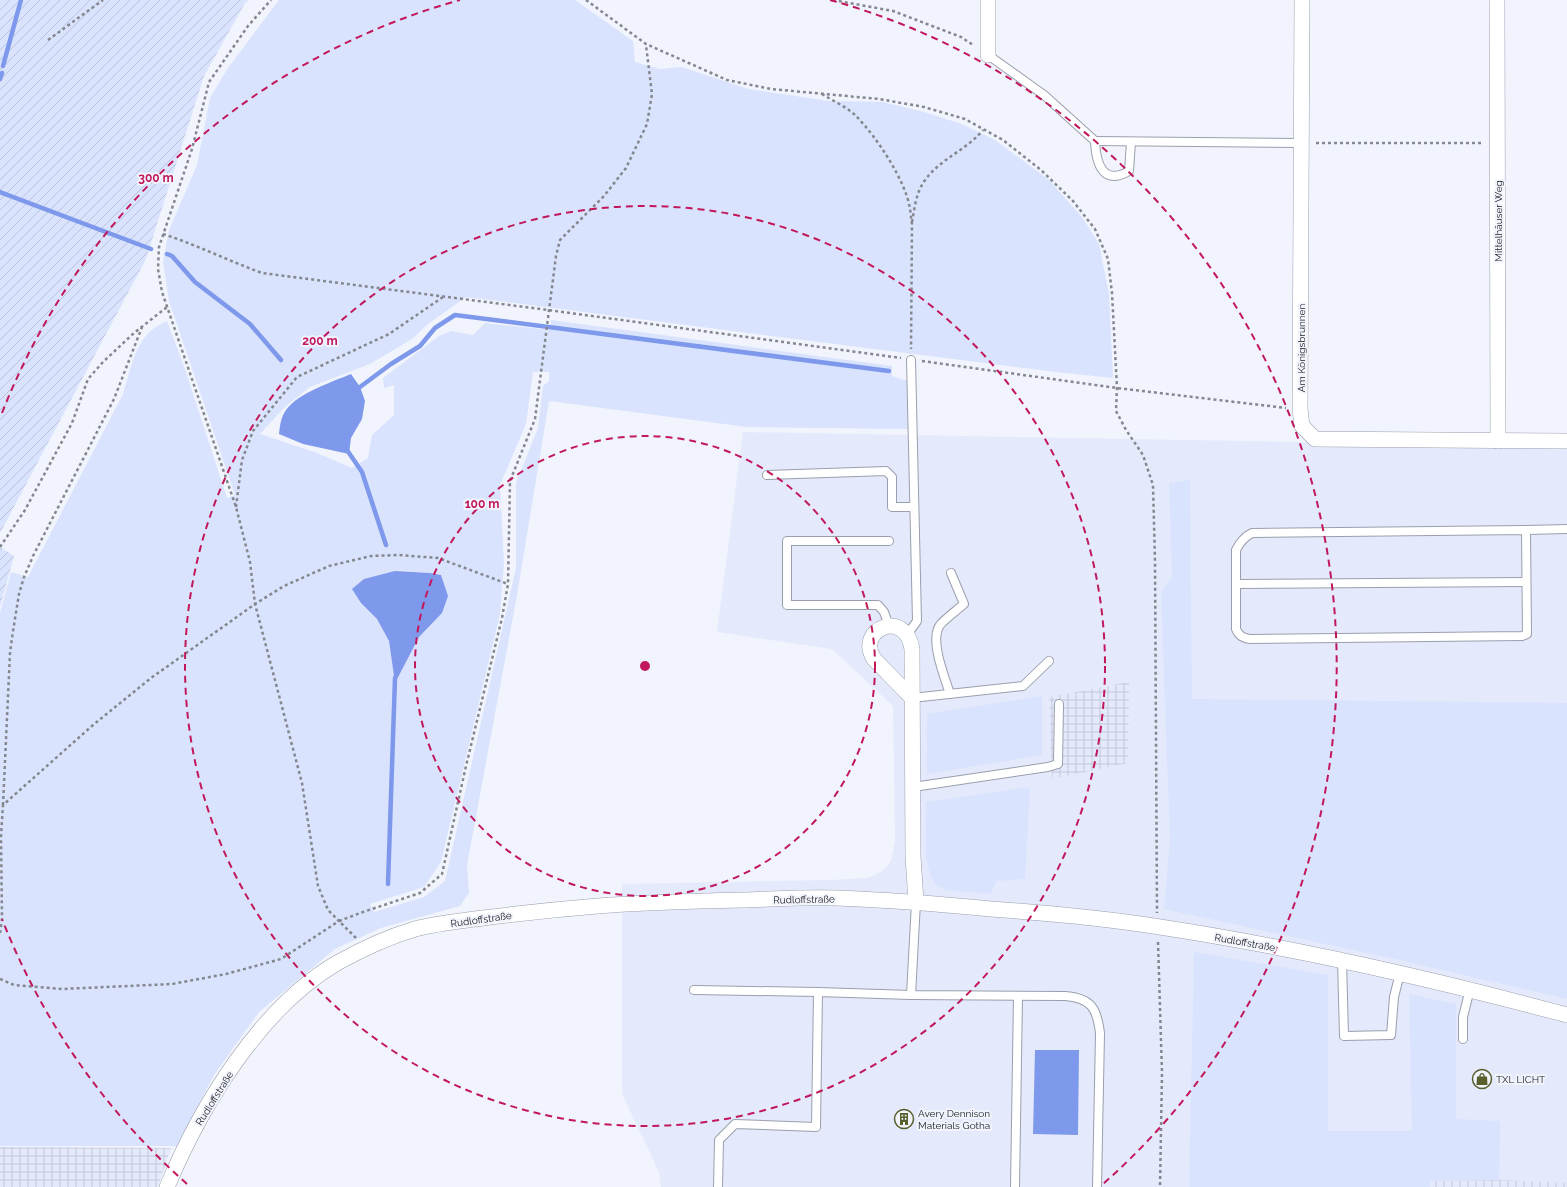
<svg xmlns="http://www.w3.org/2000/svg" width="1567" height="1187" font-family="Raleway,sans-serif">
<defs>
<pattern id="industrial-grid" width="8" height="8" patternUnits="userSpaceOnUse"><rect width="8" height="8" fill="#e4eafc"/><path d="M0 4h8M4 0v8" fill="none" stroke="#c3c8d8"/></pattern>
<pattern id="garden-furrows" width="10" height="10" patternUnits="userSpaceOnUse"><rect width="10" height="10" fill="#d9e3fe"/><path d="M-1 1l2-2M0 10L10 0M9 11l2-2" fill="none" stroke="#bac2d9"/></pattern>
</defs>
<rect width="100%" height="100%" fill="#f1f4fd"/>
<path fill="#e4eafc" d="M743 432 1295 442 1567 444V1187H661L659 1172 622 1094V884L831 880 868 878 881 872 891 861 895 842 893 706 832 649 717 632Z"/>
<g fill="url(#industrial-grid)">
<path d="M1129 682 1128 763 1052 779 1049 697Z"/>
<path d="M0 1147 171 1148 158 1187H0Z"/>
<path d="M1499 1180 1567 1183V1187H1430V1181Z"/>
</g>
<g fill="#d9e3fe" fill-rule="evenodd">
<path d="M279 0H575L633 41 635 62 660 69 682 67 748 89 829 101 883 102 924 112 962 124 995 140 1048 179 1082 217 1099 244 1109 294 1113 378 1056 372 466 297 428 324 412 339 370 364 310 387 285 407 260 434 317 453 352 468 368 458 372 435 394 415V385L384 388 383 378 439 336 451 331 473 335 485 323 550 330 551 320 892 366V376L907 381 908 429 747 427 549 401 517 595 467 865 469 893 460 906 381 928 335 949 259 1012 214 1075 177 1146H0V613L11 572 28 577 123 394C129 375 135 342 153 329 157 326 162 324 167 321L185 369 227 498 235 495 169 301 163 262 169 230 197 165 210 98 228 68ZM533 372H549V381L543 386 538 428 516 483V568L445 881 424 897 374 912 370 904 424 887 441 862 500 614 504 563 500 485 526 424ZM395 571 430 573 441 575 442 613 419 637 395 682 389 641 377 619 361 603Z"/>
<path d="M1190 480 1192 699 1567 703V999L1399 960 1164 909 1170 841 1161 592 1172 577 1169 483Z"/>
<path d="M1042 696V755L927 774V714Z"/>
<path d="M1030 787 1025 879 996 881 991 894 946 890 935 884 931 877 926 859V802Z"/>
<path d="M1194 952 1328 975V1131H1412L1409 994 1456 1004V1119L1500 1121 1499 1180 1430 1181V1187H1189Z"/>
</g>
<g fill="url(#garden-furrows)">
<path d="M0 0H249L245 3 204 76 146 259 0 533Z"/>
<path d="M0 547 14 556 0 607Z"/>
</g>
<g fill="#7e98ec">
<path d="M351 374 360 387 365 401 362 419 351 438 349 454 303 444 279 434C280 425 281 417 286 410 298 393 332 382 351 374Z"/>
<path d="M395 571 430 573 441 575 448 596 442 613 419 637 395 683 389 641 377 619 361 603 352 589 364 579Z"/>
<path d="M1035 1050H1079L1078 1135 1033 1134Z"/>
</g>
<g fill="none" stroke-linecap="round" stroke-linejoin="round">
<g stroke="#7e98ec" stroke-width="4.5">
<path d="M3 66 21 0"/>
<path d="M0 79 2 73"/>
<path d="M0 192 151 249"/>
<path d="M167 254 172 256 195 282 250 324 281 360"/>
<path d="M360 387 391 364 420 346 435 328 455 315 889 371"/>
<path d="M347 450 362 472 386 545"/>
<path d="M388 884 395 678"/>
</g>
<defs>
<g id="service">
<path d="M988 55 1044 95 1095 141C1096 164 1103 186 1129 171L1131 142"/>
<path d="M1095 141 1302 143"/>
<path d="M767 475 886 471 892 477V507H914"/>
<path d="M1526 530 1527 634 1522 636 1250 639C1243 638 1239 636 1236 629V550C1240 542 1244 537 1252 533L1526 530 1567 529"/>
<path d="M1236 584 1526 582"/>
<path d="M889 626 884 612 878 605H787V541H889"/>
<path d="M907 635 917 621 911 360"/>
<path d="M950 694C945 678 929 640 940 625 947 617 956 611 964 604L951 573"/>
<path d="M912 698 1023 686 1049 661"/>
<path d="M913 787 1048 767 1058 764 1059 704"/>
<path d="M916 902 911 995 1065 996C1091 998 1097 1008 1100 1033L1097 1187"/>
<path d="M1342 960 1344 1036 1391 1035 1394 997 1400 973"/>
<path d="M694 990 818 992"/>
<path d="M1463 1039V1017L1470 989"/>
<path d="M718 1187 719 1140 735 1124 816 1127 818 992 911 995"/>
<path d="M1015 1187 1018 996"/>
</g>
<g id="minor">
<path d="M988 0V55"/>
<path d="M1302 0 1300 409 1302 426 1315 439 1567 441"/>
<path d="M1497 0 1498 441"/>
<path d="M912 698 874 659C855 629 906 608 912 649L913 856 916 902"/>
<path d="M167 1187C201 1106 260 1008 337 963 362 949 388 937 415 929 437 923 461 921 483 918 522 913 560 909 598 906 647 902 696 901 745 900 776 899 807 897 837 898 889 900 940 904 991 909 1048 913 1104 918 1160 927 1297 948 1433 979 1567 1015"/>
</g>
</defs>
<use href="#service" stroke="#9a9fad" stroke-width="10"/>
<use href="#minor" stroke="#9a9fad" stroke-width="16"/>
<g stroke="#85878e" stroke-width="2.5" stroke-dasharray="3 3" stroke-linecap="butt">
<path d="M586 0 646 44 727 80 771 89 879 99 924 107 965 119 1003 140 1041 170 1073 201 1095 229 1108 259 1112 293 1117 388 1116 411 1126 430 1143 455 1153 485 1155 561 1157 913"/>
<path d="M833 0 893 11 961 37 973 45"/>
<path d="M48 40 103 0"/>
<path d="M822 94C833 101 847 107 856 116 876 136 906 181 910 209 911 214 911 219 912 224L911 349"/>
<path d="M1316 143H1483"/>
<path d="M912 222C914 212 915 201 919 191 931 162 964 153 983 130"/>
<path d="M163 234C197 245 229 261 262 273L548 310 901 358"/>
<path d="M922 361 1117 388 1286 408"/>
<path d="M236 507 242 460 253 431 297 377 389 334 443 297"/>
<path d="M0 547 25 510 72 423 88 379 103 362 134 333 167 307"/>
<path d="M3 805 10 653 13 631 19 594 24 577 33 556 114 399 142 327"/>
<path d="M0 933 2 919 1 836 3 805 93 725 151 678 255 604 284 586 329 566 371 556 399 555 438 558 508 584"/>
<path d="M356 938 339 921 363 912 420 893 442 874 466 766 502 618 508 584 510 481 535 419 556 256 560 240 604 196 626 168 647 124 652 94 646 45"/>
<path d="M1158 942 1162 1073 1160 1187"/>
<path d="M0 979 14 985 62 989 172 984 226 974 281 959 339 921 328 910 318 886 302 783 255 604 250 562 236 507 162 292 158 269 159 247 192 149 209 82 248 26 271 0"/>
</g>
<use href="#service" stroke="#fff" stroke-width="8"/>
<use href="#minor" stroke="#fff" stroke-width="15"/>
</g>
<g fill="none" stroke="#c2185b" stroke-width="2" stroke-dasharray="7 5">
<circle cx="645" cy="666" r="230"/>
<circle cx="645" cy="666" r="460"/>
<path d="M187 1184A691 691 0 0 1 2 919M2 413A691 691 0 0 1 460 0M830 0A691 691 0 0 1 1103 1184"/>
</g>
<defs>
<symbol id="shop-ring" viewBox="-11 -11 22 22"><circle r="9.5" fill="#f1f4fd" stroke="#585e2c" stroke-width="1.5"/><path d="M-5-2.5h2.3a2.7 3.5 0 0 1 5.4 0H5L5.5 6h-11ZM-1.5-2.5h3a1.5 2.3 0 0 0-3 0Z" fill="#585e2c"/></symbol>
<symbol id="building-ring" viewBox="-11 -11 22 22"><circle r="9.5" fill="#f1f4fd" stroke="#585e2c" stroke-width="1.5"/><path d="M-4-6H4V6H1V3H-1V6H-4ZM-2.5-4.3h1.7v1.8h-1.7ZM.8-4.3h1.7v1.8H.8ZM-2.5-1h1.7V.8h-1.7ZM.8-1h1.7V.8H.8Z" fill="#585e2c"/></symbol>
</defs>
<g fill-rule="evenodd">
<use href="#shop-ring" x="1471" y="1068" width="22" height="22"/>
<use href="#building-ring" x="893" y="1108" width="22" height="22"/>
</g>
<g text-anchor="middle" stroke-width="4" stroke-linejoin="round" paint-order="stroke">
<g font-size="10" fill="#1b1d22" stroke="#f1f4fd">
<text transform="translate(1498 221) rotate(-90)" y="4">Mittelhäuser Weg</text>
<text transform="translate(1301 348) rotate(-90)" y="4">Am Königsbrunnen</text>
<text transform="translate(804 899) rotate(-1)" y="4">Rudloffstraße</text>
<text transform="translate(481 919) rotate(-8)" y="4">Rudloffstraße</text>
<text transform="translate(1245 942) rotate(10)" y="4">Rudloffstraße</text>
<text transform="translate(214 1098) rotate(-58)" y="4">Rudloffstraße</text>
</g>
<g font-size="10" fill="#1b1d22" stroke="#f1f4fd" text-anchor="start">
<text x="1496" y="1083">TXL LICHT</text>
<text x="918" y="1117">Avery Dennison<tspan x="918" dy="12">Materials Gotha</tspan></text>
</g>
</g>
<circle cx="645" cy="666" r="6" fill="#c2185b" stroke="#f1f4fd" stroke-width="2"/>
<g font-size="12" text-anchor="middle" font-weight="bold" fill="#c2185b" stroke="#f1f4fd" stroke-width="4" stroke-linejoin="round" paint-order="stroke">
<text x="156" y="182">300 m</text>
<text x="320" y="345">200 m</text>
<text x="482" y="508">100 m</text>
</g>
</svg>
